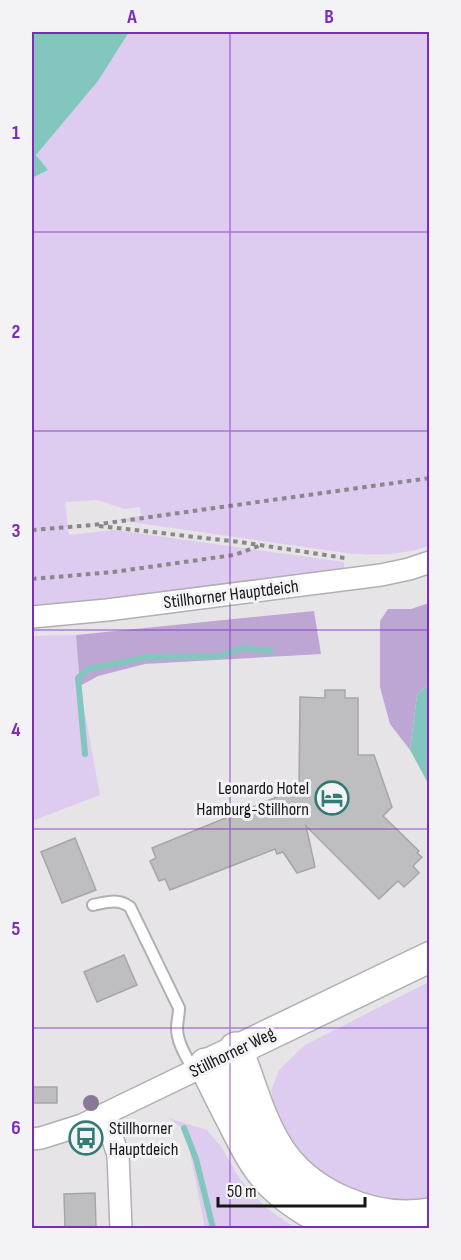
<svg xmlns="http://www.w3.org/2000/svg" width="461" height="1260" font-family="'Sofia Sans Condensed',sans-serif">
<rect width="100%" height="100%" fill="#e6e4e7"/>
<g fill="#decbf0">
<path d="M129 32H429V546C402 555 375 556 347 553L117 520 141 516 140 507 125 509 97 500 65 502 69 535 114 530 344 562V570L78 603 32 607V178L48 170 36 155 98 81Z"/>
<path d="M76 635 80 686 100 795 32 821V636Z"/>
<path d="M429 982V1199L402 1202 368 1196 343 1185 313 1166 302 1157 286 1133 275 1108 271 1091 279 1070 305 1045Z"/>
<path d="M168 1118 207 1130 222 1148 240 1179 265 1207 295 1228H205L189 1148 181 1127Z"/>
</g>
<g fill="#bea6d4">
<path d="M429 603V683L417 695 410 750 390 724 380 687V621L388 609H411Z"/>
<path d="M314 611 321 654 145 664 98 676 80 686 76 635Z"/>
</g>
<g fill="#82c6be">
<path d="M32 32H129L98 81 36 155 48 170 32 178Z"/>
<path d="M429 683V785L410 750 417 695Z"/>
</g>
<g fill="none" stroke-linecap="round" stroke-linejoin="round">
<g stroke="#82c6be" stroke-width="6">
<path d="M85 754 78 678 88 669 148 657 219 656 243 648 271 651"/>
<path d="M184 1128 196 1159 213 1228"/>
</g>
</g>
<g fill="#bebdbf" stroke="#a7a5a8" stroke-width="1.5">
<path d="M325 690H345V698H358V755H374L392 807 383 816 419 851 417 853 422 857 413 866 419 873 404 887 398 881 379 899 306 826 315 867 297 873 283 852 277 854 275 849 170 890 165 879 159 881 150 861 156 858 152 848 299 788 300 697 325 698Z"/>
<path d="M75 838 96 890 62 903 41 852Z"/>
<path d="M124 955 137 985 97 1002 84 972Z"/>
<rect x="32" y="1087" width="25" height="16"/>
<path d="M95 1193 96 1228H65L64 1194Z"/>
</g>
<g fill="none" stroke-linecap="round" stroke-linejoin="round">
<defs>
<path id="service" d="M93 905C107 902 118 898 130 907L179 1008C179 1015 177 1022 177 1028 177 1043 187 1058 194 1071"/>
<g id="minor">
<path d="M32 617 107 610 381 575 409 569 430 562"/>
<path d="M105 1115 118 1155 121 1228"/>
<path d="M32 1139 41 1138 82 1125 206 1065"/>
</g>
<path id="secondary" d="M214 1061 430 957"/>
<g id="motorway">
<path d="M236 1049C248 1081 257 1115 274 1144 303 1195 373 1225 430 1215"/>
<path d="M206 1065C215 1084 225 1104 235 1123 246 1145 257 1168 275 1185 295 1204 318 1216 342 1228"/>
</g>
</defs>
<use href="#service" stroke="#b0afb1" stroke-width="14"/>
<use href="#minor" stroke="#b0afb1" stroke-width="24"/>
<use href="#secondary" stroke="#b0afb1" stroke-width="33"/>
<use href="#motorway" stroke="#b0afb1" stroke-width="36"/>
<g stroke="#898789" stroke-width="4" stroke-dasharray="4.5 4.5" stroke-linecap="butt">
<path d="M99 526 240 542 345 558"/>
<path d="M32 530 93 525 430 478"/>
<path d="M32 579 113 572 234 555 259 546"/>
</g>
<use href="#service" stroke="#fff" stroke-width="10"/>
<use href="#minor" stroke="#fff" stroke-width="21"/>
<use href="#secondary" stroke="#fff" stroke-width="30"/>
<use href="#motorway" stroke="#fff" stroke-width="33"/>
</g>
<circle fill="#8a7897" cx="91" cy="1103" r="8"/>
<path fill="none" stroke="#7b2cbf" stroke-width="1.5" stroke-opacity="0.55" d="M230 32V1228M32 232H430M32 431H430M32 630H430M32 829H430M32 1028H430"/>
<defs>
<symbol id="hotel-ring" viewBox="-11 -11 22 22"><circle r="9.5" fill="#f3f2f5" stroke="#327a74" stroke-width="1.5"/><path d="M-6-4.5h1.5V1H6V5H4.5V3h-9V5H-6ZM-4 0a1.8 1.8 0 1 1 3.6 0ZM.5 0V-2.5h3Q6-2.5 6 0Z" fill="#327a74"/></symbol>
<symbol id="bus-ring" viewBox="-11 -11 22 22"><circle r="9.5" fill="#f3f2f5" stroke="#327a74" stroke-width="1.5"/><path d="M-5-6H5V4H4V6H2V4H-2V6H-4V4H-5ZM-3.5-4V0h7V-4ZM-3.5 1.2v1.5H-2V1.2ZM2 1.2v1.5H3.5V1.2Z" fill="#327a74"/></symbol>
</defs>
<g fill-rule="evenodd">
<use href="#hotel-ring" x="313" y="779" width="38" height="38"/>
<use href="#bus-ring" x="67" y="1119" width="38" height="38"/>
</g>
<g text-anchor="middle" stroke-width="6" stroke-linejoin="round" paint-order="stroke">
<g font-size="18" fill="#171617" stroke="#f3f2f5">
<text transform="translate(231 594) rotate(-7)" y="6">Stillhorner Hauptdeich</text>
<text transform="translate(232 1052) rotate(-26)" y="6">Stillhorner Weg</text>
</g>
<g font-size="18" fill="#171617" stroke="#f3f2f5" text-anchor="end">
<text x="309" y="794">Leonardo Hotel<tspan x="309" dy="21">Hamburg-Stillhorn</tspan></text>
<text x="109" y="1134" text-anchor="start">Stillhorner<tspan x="109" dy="21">Hauptdeich</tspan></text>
</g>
</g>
<rect width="461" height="1260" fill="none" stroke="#f3f2f5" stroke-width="66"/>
<path d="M218 1197v9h147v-9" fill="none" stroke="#171617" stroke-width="3"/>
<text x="227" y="1197" font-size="18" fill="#171617" stroke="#f3f2f5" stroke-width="4.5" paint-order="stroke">50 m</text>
<rect x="33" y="33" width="395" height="1194" fill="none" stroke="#7b2cbf" stroke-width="2"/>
<g font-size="20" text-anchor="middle" font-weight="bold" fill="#7b2cbf">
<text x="132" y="23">A</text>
<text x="329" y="23">B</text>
<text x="16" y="139">1</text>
<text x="16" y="338">2</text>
<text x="16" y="537">3</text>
<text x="16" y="736">4</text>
<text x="16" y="935">5</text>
<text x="16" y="1134">6</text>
</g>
</svg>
